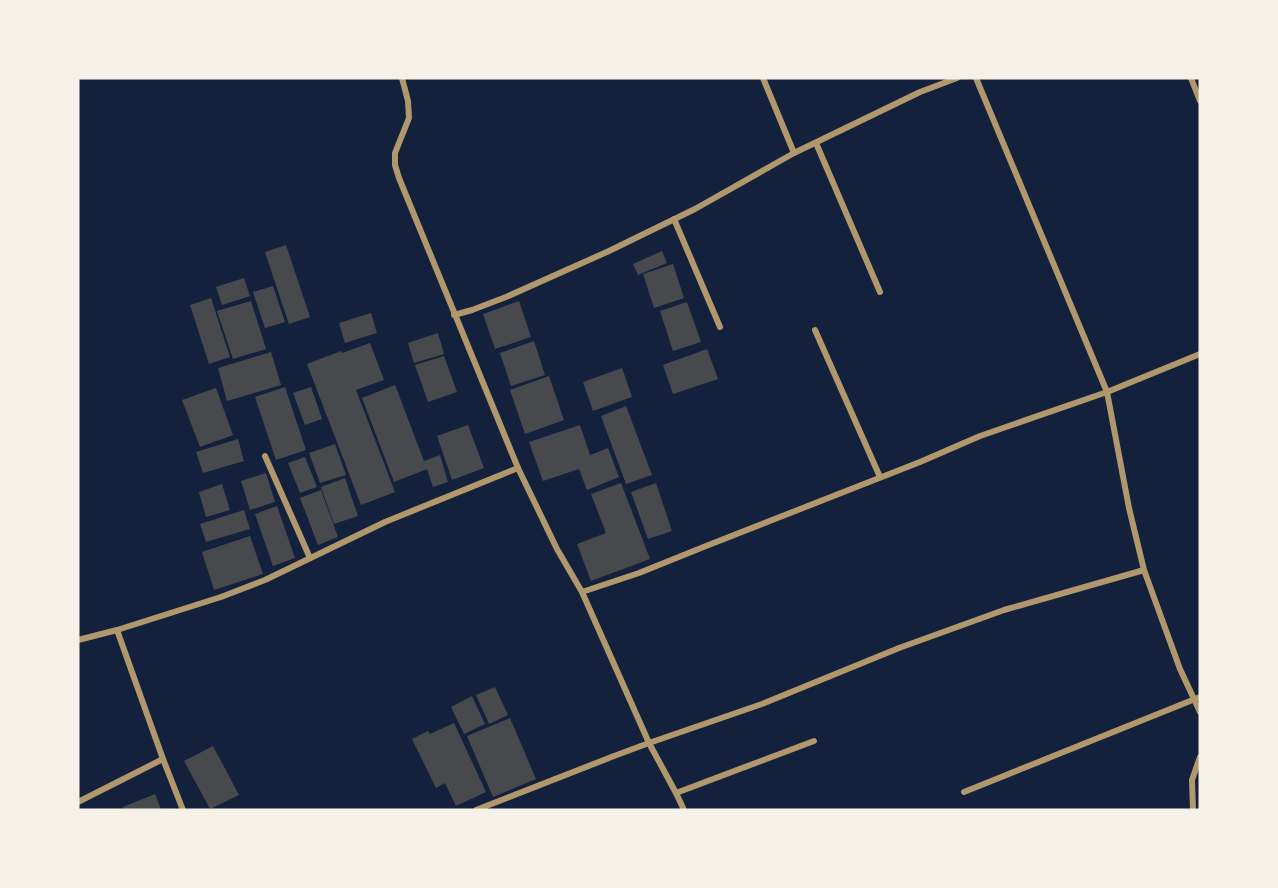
<svg xmlns="http://www.w3.org/2000/svg" width="1278" height="888" font-family="'PT Serif',serif">
<rect width="100%" height="100%" fill="#14213d"/>
<g fill="#48494c">
<path d="M286 245 310 317 289 324 265 252Z"/>
<path d="M662 251 667 263 638 275 633 264Z"/>
<path d="M673 264 684 298 654 308 643 274Z"/>
<path d="M244 278 250 296 222 305 216 287Z"/>
<path d="M273 286 285 322 265 328 253 292Z"/>
<path d="M211 298 230 357 209 364 190 305Z"/>
<path d="M251 301 266 349 233 359 217 311Z"/>
<path d="M519 301 531 337 495 349 483 314Z"/>
<path d="M687 302 701 342 673 351 660 311Z"/>
<path d="M371 313 377 333 345 343 339 323Z"/>
<path d="M438 333 444 354 414 363 408 343Z"/>
<path d="M534 341 545 375 511 386 500 353Z"/>
<path d="M370 343 384 380 356 390 395 492 361 505 307 364 341 351 342 353Z"/>
<path d="M707 349 718 379 673 394 663 365Z"/>
<path d="M271 352 281 385 227 401 218 368Z"/>
<path d="M444 356 457 392 428 402 415 365Z"/>
<path d="M622 368 632 397 593 411 583 382Z"/>
<path d="M549 376 564 420 525 434 510 390Z"/>
<path d="M395 385 424 461 440 455 448 482 433 487 427 469 394 482 362 398Z"/>
<path d="M285 387 306 450 276 460 255 397Z"/>
<path d="M311 387 322 419 305 425 293 393Z"/>
<path d="M216 388 233 435 200 447 182 400Z"/>
<path d="M626 406 652 475 626 484 601 416Z"/>
<path d="M468 425 484 468 452 480 437 436Z"/>
<path d="M580 425 590 455 608 448 619 477 587 490 579 469 543 481 529 442Z"/>
<path d="M238 439 244 461 203 473 196 452Z"/>
<path d="M335 444 346 475 320 483 309 453Z"/>
<path d="M305 457 317 487 300 493 288 463Z"/>
<path d="M266 473 275 502 250 510 241 481Z"/>
<path d="M345 478 358 516 334 524 321 487Z"/>
<path d="M621 483 650 559 591 581 577 544 606 533 591 494Z"/>
<path d="M656 483 672 531 648 539 631 492Z"/>
<path d="M222 484 230 510 206 517 199 492Z"/>
<path d="M321 490 338 537 318 545 300 498Z"/>
<path d="M277 506 295 558 273 566 255 514Z"/>
<path d="M244 510 250 529 206 542 200 524Z"/>
<path d="M250 536 263 574 214 590 202 552Z"/>
<path d="M495 687 508 715 489 724 476 695Z"/>
<path d="M472 696 485 724 464 734 451 707Z"/>
<path d="M510 718 536 779 493 797 467 736Z"/>
<path d="M454 723 486 792 456 806 445 783 436 788 412 739 428 731 430 734Z"/>
<path d="M213 746 239 795 210 809 184 761Z"/>
<path d="M155 794 161 810H125L123 807Z"/>
</g>
<g fill="none" stroke-linecap="round" stroke-linejoin="round">
<g stroke="#b1986c" stroke-width="6">
<path d="M402 78 408 101 409 118 395 153V165L399 178 518 468 557 549 582 592 649 743 614 756 476 810"/>
<path d="M763 78 794 153"/>
<path d="M976 78 1107 392 1129 508 1144 570 1180 669 1200 712"/>
<path d="M1191 78 1200 101"/>
<path d="M816 143 880 292"/>
<path d="M674 219 720 327"/>
<path d="M454 315 472 310 506 297 609 251 695 209 794 153 920 92 957 78"/>
<path d="M815 330 880 477"/>
<path d="M265 456 310 558"/>
<path d="M582 592 639 573 706 546 920 462 980 436 1107 392 1200 354"/>
<path d="M117 630 163 759 183 810"/>
<path d="M78 640 117 630 221 597 265 580 385 522 518 468"/>
<path d="M964 792 1200 697"/>
<path d="M676 793 814 741"/>
<path d="M78 802 163 759"/>
<path d="M684 810 676 793 649 743 762 704 899 648 1004 610 1144 570"/>
<path d="M1193 810 1192 780 1200 757"/>
</g>
</g>
<rect width="1278" height="888" fill="none" stroke="#f6f1e7" stroke-width="159"/>
</svg>
